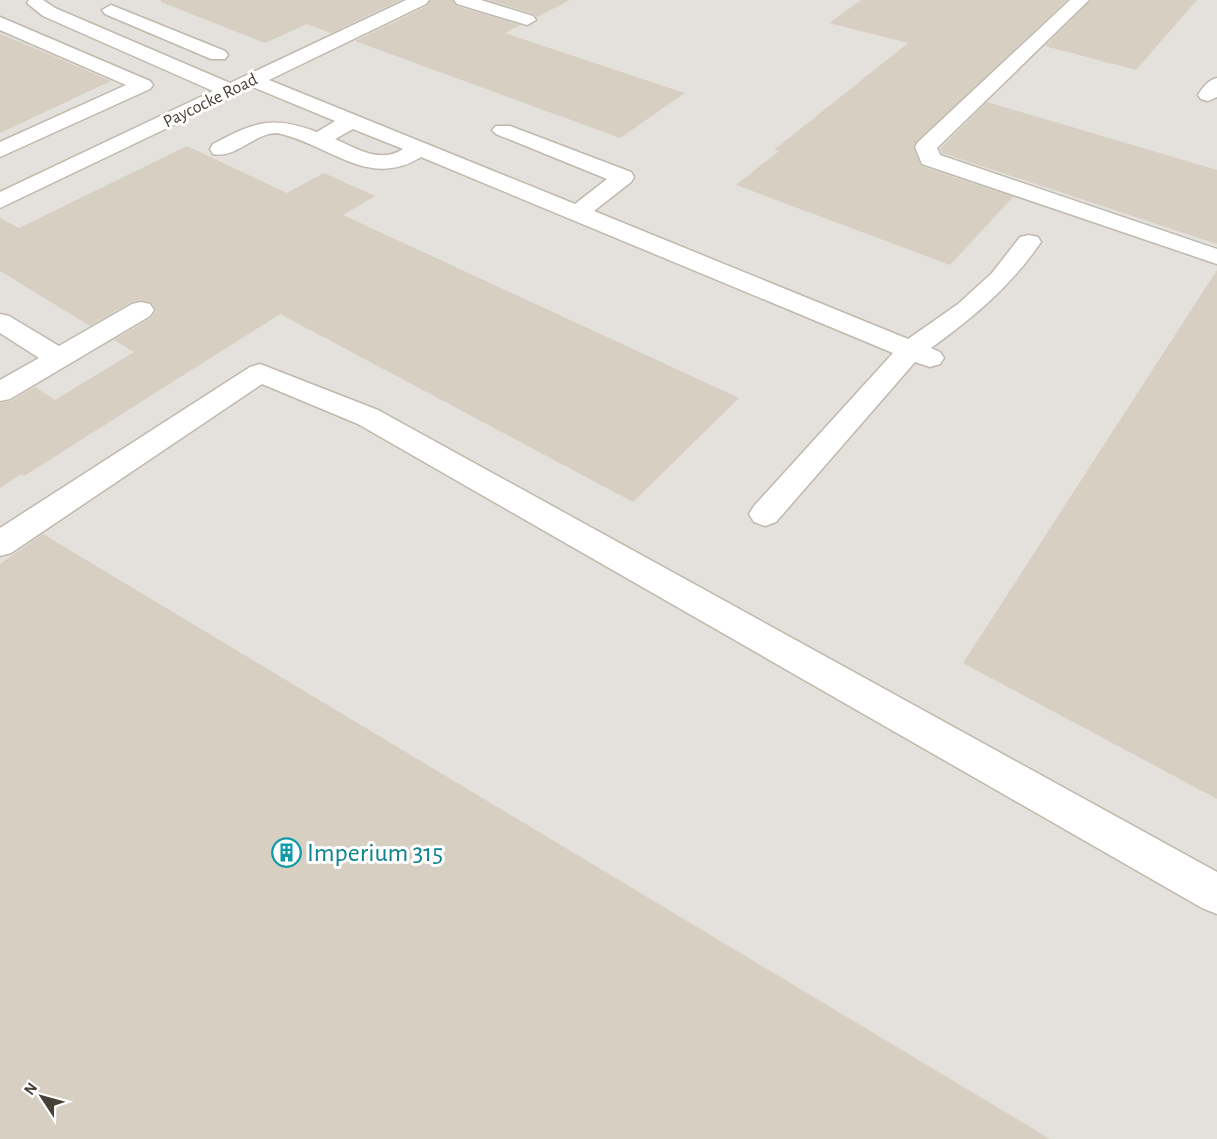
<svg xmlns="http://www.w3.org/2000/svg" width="1217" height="1139" font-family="'Alegreya Sans',sans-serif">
<rect width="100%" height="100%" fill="#f4f1ea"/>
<rect fill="#e4e0db" x="0" y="0" width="1217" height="1139"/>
<g fill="#d8cfc3">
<path d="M161 0H401L331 33 307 24 265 43 161 2Z"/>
<path d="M431 0H452L456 6 521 25 505 33 685 93 620 138 355 41 427 6Z"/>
<path d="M489 0H570L537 17 534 14Z"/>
<path d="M861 0H1067L913 146 921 166 1013 197 950 265 736 185 779 151 774 150 908 43 829 23Z"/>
<path d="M1091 0H1197L1136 70 1045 46Z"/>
<path d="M0 34 51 55 111 81 0 133Z"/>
<path d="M987 102 1217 170V244L942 153 940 149Z"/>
<path d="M187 146 287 193 324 173 375 196 343 215 739 398 633 502 280 314 24 476 21 474 0 488V403L11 401 35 387 55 400 134 352 114 340 151 318 156 311 152 303 141 300 131 302 90 326 0 271V218L19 228Z"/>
<path d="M1217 270V799L963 663Z"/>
<path d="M43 534 1050 1139H0V564Z"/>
</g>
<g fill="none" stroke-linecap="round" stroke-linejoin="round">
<defs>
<g id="minor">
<path d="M29 0H43L55 8 230 83 406 0H429L426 4 269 80 575 204 607 179 496 134 492 130 496 126H510L631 172 634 177 631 182 594 211 908 339 958 304 992 273 1020 237 1029 235 1038 237 1041 242C1011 286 974 317 931 348L940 352 944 358 940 364 930 367 915 362 776 522 765 526 754 522 749 514 754 506 893 353 421 157C368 190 330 144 277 133 254 133 236 159 213 154L210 149 213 144C255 122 271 115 317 132L335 121 253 87 0 208V192L213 91 43 16 27 3ZM353 129 403 149C380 164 358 149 335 139Z"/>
<path d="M454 0H481L533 16 536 20 527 25 457 4Z"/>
<path d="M1070 0H1089L937 148 940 155 1217 249V264L922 164 915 147 918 142Z"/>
<path d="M111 5 225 51 228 55 225 59H211L105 14 102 10Z"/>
<path d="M0 17 150 81 153 85 150 89 0 157V142L126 85 0 30Z"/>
<path d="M1217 78V97L1208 101 1201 99 1198 95C1203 87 1208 80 1217 78Z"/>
<path d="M141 302 150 304 154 310 150 316 10 399 0 401V380L39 358 0 333V314L9 316 59 346 132 304Z"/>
<path d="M260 364 378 410 1217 872V914L1202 908 358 424 262 384 11 553 0 556V528L250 367Z"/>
</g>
</defs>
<use href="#minor" stroke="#bfb8ad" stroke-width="3"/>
<use href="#minor" fill="#fff" fill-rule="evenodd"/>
</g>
<defs>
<symbol id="building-ring" viewBox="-11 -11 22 22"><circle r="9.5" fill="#fff" stroke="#0f9aa8" stroke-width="1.5"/><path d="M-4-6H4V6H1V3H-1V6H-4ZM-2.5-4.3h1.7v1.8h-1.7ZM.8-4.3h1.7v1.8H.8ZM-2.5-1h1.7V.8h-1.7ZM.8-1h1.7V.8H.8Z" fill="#0f9aa8"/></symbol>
</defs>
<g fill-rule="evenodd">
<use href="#building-ring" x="270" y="836" width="33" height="33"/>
</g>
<g text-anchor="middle" stroke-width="6" stroke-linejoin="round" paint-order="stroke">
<g font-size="18" fill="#484138" stroke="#fff">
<text transform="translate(210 100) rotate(-26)" y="6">Paycocke Road</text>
</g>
<g font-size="26" fill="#0d838f" stroke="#fff" text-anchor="start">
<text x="307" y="861">Imperium 315</text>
</g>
</g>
<g transform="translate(42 1097) rotate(306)" stroke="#ffffff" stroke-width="4.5" paint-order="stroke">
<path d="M0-4.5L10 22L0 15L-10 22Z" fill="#484138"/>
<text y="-9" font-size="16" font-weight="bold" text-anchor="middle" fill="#484138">N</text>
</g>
</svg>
